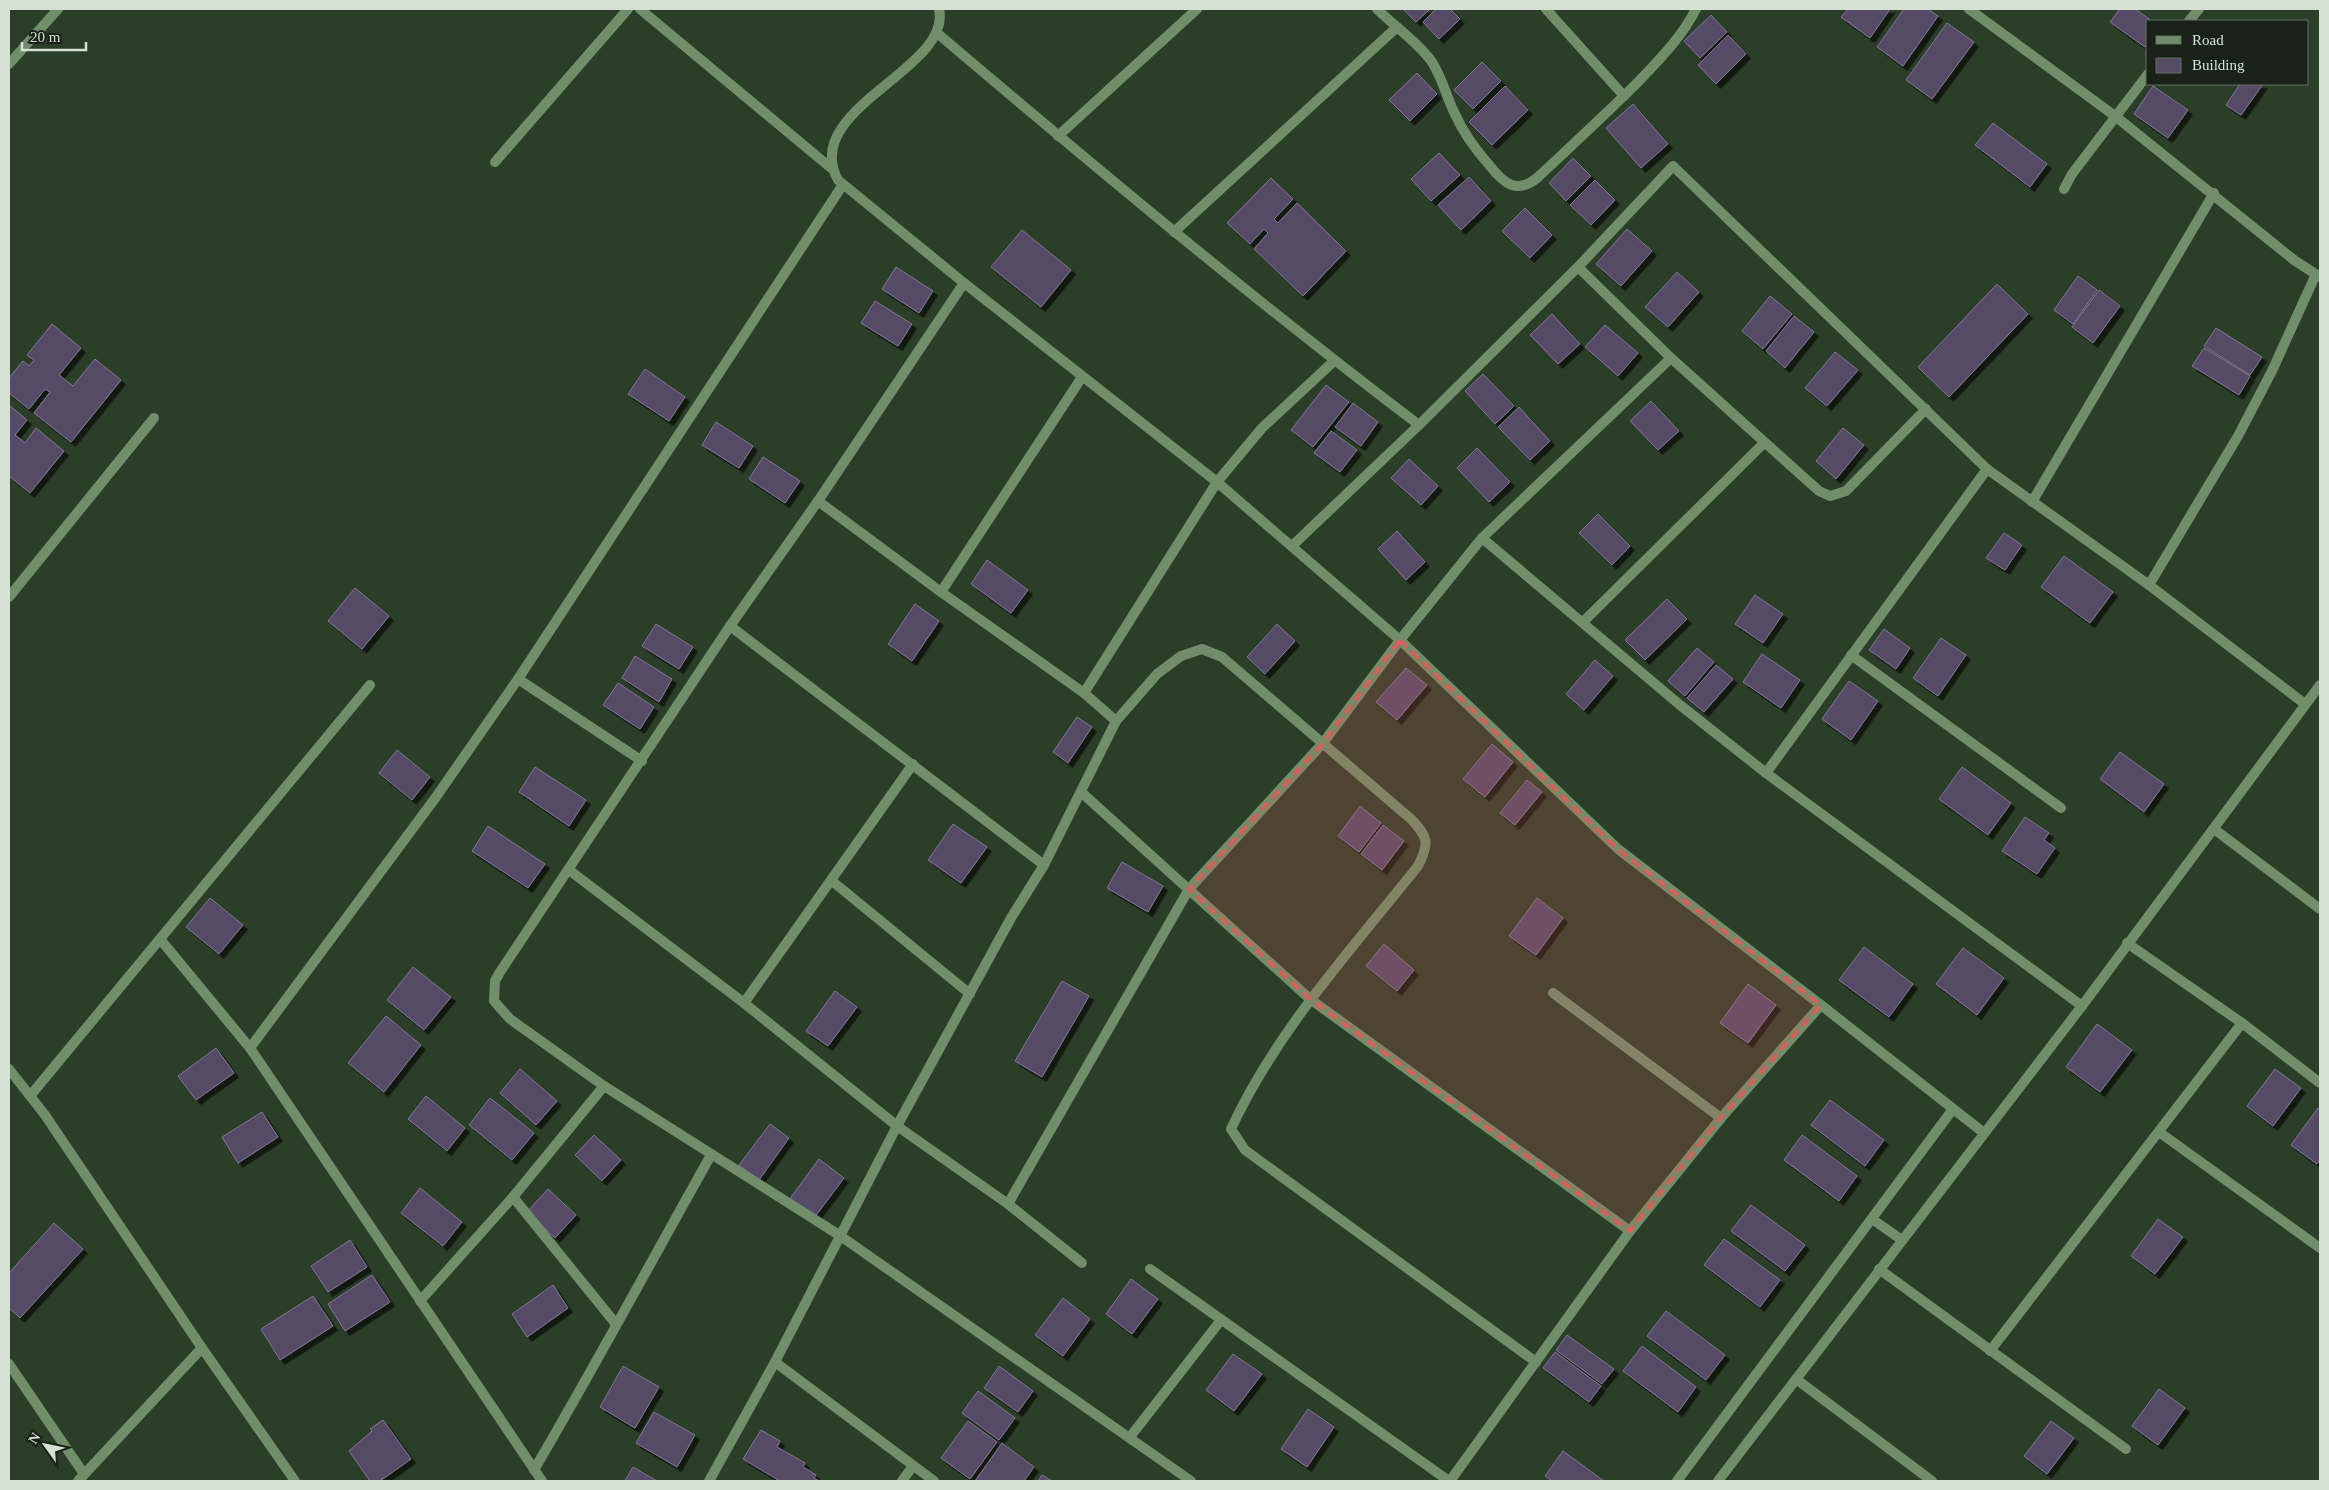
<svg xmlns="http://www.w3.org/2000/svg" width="2329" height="1490" font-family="Georgia,serif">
<defs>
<filter id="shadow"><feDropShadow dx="4.5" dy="4.5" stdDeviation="0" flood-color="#0009"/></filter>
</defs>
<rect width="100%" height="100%" fill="#2b3e27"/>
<g fill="#544b66" stroke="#807694" filter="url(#shadow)">
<path d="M1403 9H1430L1416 22Z"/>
<path d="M1436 9H1450L1460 19 1439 39 1423 22Z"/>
<path d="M1848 9H1890L1870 38 1841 17Z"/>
<path d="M1904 9H1928L1938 16 1903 66 1877 47Z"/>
<path d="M2120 9H2135L2152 21H2148V44L2145 47 2110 22Z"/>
<path d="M1711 15 1727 32 1700 58 1684 41Z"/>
<path d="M1947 23 1974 42 1932 99 1906 80Z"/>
<path d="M1728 35 1746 54 1716 84 1698 65Z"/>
<path d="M1482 62 1501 81 1473 109 1454 90Z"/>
<path d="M1417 73 1437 94 1410 121 1389 100Z"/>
<path d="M2240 84H2263L2241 115 2226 105Z"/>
<path d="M1505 86 1528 110 1492 145 1469 122Z"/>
<path d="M2153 86 2188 110 2168 138 2134 114Z"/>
<path d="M1633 104 1668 144 1641 168 1606 128Z"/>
<path d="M1993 123 2047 164 2030 187 1975 145Z"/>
<path d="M1439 153 1460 175 1431 201 1411 179Z"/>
<path d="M1573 158 1591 176 1566 201 1549 183Z"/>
<path d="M1469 177 1491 201 1461 230 1438 205Z"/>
<path d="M1271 178 1293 199 1274 219 1278 223 1297 203 1346 251 1303 296 1254 249 1268 233 1264 229 1250 244 1227 223Z"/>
<path d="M1595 180 1615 200 1591 225 1570 205Z"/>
<path d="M1525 208 1552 235 1530 258 1502 231Z"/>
<path d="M1627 229 1652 251 1621 286 1596 264Z"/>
<path d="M1022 230 1071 270 1041 307 991 267Z"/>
<path d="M896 267 933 291 919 313 882 289Z"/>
<path d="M1677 272 1699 292 1668 327 1645 307Z"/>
<path d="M2078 276 2097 290 2073 324 2054 310Z"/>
<path d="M1997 284 2028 314 1949 397 1918 367Z"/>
<path d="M2099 290 2120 306 2093 343 2072 327Z"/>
<path d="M1770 296 1792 314 1763 349 1742 331Z"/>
<path d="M875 301 912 324 898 346 861 323Z"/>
<path d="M1552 314 1580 344 1558 364 1530 335Z"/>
<path d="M1794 316 1814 332 1785 368 1766 351Z"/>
<path d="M52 324 81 348 59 375 73 386 95 359 121 380 71 442 34 413 50 392 45 389 29 409 9 393V378L23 361 29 366 34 360 27 355Z"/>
<path d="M1605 325 1638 353 1618 376 1585 347Z"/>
<path d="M2216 328 2262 357 2250 375 2204 346Z"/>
<path d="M2204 348 2250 376 2239 395 2192 366Z"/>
<path d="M1835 352 1858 370 1827 406 1805 388Z"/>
<path d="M645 369 685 397 669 421 628 394Z"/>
<path d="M1483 374 1514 406 1495 424 1465 391Z"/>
<path d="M1326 385 1349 402 1313 447 1291 430Z"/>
<path d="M1651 401 1679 431 1658 450 1630 421Z"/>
<path d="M1353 403 1378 422 1361 446 1335 427Z"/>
<path d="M9 405 27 420 15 435 25 443 36 428 64 451 30 493 9 476Z"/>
<path d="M1519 407 1550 441 1530 460 1498 427Z"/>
<path d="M716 422 753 446 739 468 702 445Z"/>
<path d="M1843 428 1864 445 1836 479 1816 461Z"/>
<path d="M1331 431 1357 450 1340 472 1314 453Z"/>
<path d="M1477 448 1510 482 1489 502 1457 468Z"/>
<path d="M763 457 800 481 785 503 749 479Z"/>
<path d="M1409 459 1438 486 1421 505 1391 478Z"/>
<path d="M1598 514 1630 546 1612 565 1579 533Z"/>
<path d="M1397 531 1425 562 1406 580 1378 549Z"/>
<path d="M2004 533 2022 545 2005 570 1986 558Z"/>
<path d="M2064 556 2113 592 2090 623 2041 587Z"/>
<path d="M987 560 1028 590 1011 613 971 584Z"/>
<path d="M355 588 389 616 362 649 328 621Z"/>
<path d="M1755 595 1783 614 1763 643 1735 624Z"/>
<path d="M1667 599 1687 619 1645 660 1625 640Z"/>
<path d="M915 604 939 621 912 661 888 644Z"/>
<path d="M656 624 693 647 679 669 642 646Z"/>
<path d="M1277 624 1295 641 1265 674 1247 657Z"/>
<path d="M1884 629 1910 648 1896 669 1869 650Z"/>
<path d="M1941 638 1966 655 1938 696 1913 678Z"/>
<path d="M1697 648 1714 662 1685 696 1668 681Z"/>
<path d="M1762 654 1800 680 1781 708 1743 682Z"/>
<path d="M635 656 672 679 659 702 622 678Z"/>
<path d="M1595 660 1613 676 1584 710 1566 694Z"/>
<path d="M1716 665 1733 679 1704 712 1687 698Z"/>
<path d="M1406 668 1427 685 1397 720 1376 702Z"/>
<path d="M1849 681 1878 701 1851 740 1822 719Z"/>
<path d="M618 683 654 707 640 729 603 705Z"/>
<path d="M1077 717 1092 727 1068 763 1053 752Z"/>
<path d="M1492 744 1513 762 1485 797 1463 779Z"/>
<path d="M397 750 430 777 412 800 379 773Z"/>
<path d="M2120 752 2164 784 2144 812 2100 779Z"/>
<path d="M535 767 586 800 569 826 519 792Z"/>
<path d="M1962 767 2011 803 1988 835 1939 799Z"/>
<path d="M1527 780 1542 792 1515 825 1500 813Z"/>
<path d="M1360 806 1381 823 1359 852 1338 836Z"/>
<path d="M2025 817 2049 833 2044 840 2055 848 2037 874 2002 851Z"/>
<path d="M953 824 987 847 961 883 928 860Z"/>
<path d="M1383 825 1404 841 1382 870 1361 854Z"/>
<path d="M488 826 545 864 528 888 472 851Z"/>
<path d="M1122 862 1163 886 1148 912 1107 888Z"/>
<path d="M210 898 243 925 219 954 186 927Z"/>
<path d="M1537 898 1563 918 1536 955 1509 936Z"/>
<path d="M1384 944 1414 970 1397 991 1366 966Z"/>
<path d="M1864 947 1913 984 1889 1017 1839 980Z"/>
<path d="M1963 948 2004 978 1977 1015 1936 984Z"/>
<path d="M413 967 451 997 424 1030 387 1000Z"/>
<path d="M1062 981 1089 996 1042 1077 1015 1061Z"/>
<path d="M1748 984 1776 1005 1748 1043 1720 1023Z"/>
<path d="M835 991 857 1007 828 1046 806 1031Z"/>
<path d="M386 1016 421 1045 384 1092 348 1063Z"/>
<path d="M2097 1024 2132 1050 2100 1092 2066 1067Z"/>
<path d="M216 1048 234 1073 196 1100 178 1076Z"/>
<path d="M520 1069 557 1101 536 1125 500 1093Z"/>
<path d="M2275 1069 2301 1088 2273 1126 2247 1106Z"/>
<path d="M426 1096 465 1128 447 1151 408 1119Z"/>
<path d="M490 1098 534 1133 512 1160 469 1125Z"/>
<path d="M1830 1100 1884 1140 1865 1166 1811 1125Z"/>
<path d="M2318 1108 2320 1109V1160L2317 1164 2291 1145Z"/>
<path d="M262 1112 278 1137 238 1163 222 1137Z"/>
<path d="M770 1124 789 1138 759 1180 739 1165Z"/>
<path d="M594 1135 621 1160 602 1181 575 1155Z"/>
<path d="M1802 1135 1857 1176 1839 1201 1784 1160Z"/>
<path d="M819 1159 844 1178 814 1218 789 1200Z"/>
<path d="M420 1188 462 1222 443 1246 401 1213Z"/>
<path d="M548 1189 576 1215 555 1238 527 1212Z"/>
<path d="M1751 1205 1805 1245 1785 1271 1731 1231Z"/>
<path d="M2158 1219 2183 1237 2155 1274 2131 1256Z"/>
<path d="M54 1223 83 1249 20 1318 9 1308V1273Z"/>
<path d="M1724 1239 1780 1280 1760 1307 1704 1265Z"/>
<path d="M350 1240 367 1267 328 1292 311 1266Z"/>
<path d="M372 1275 390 1302 345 1331 328 1304Z"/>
<path d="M1131 1279 1158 1299 1132 1334 1106 1314Z"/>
<path d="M553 1285 568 1308 527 1337 512 1314Z"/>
<path d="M313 1296 333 1326 280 1360 261 1329Z"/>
<path d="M1063 1298 1090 1319 1063 1356 1035 1335Z"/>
<path d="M1666 1311 1725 1355 1706 1380 1647 1336Z"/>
<path d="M1567 1335 1614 1369 1602 1384 1556 1350Z"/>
<path d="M1642 1346 1696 1387 1678 1412 1623 1371Z"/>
<path d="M1555 1352 1601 1386 1589 1402 1543 1368Z"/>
<path d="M1233 1354 1262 1374 1234 1411 1206 1390Z"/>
<path d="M623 1366 659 1387 635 1428 600 1407Z"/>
<path d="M999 1366 1033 1391 1018 1412 984 1388Z"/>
<path d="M2159 1389 2185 1408 2158 1445 2132 1426Z"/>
<path d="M978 1391 1015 1418 999 1440 962 1413Z"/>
<path d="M1308 1409 1334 1427 1307 1467 1281 1449Z"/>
<path d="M654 1412 695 1435 677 1467 636 1443Z"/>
<path d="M383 1420 411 1459 380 1481H370L349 1451 372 1431 370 1429Z"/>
<path d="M968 1421 997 1442 970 1479 941 1458Z"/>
<path d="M2051 1421 2074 1438 2047 1474 2024 1456Z"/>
<path d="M761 1430 780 1441 777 1447 805 1463 803 1467 816 1475 814 1478 819 1481H780L743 1459Z"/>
<path d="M1002 1443 1034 1467 1024 1481H975Z"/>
<path d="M1563 1451 1604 1481H1552L1545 1476Z"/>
<path d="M633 1467 657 1481H625Z"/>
<path d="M1042 1475 1052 1481H1038Z"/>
</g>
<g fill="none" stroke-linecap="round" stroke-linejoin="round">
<g stroke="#6f8e69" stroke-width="10">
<path d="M640 9 831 168"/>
<path d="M939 9C953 69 799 109 838 180L964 283 1217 482 1084 693 1116 721"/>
<path d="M1377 9C1395 27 1418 42 1432 62 1442 78 1446 95 1454 112 1463 133 1475 149 1490 166 1504 184 1517 194 1537 178 1570 147 1604 116 1637 83 1658 61 1682 37 1696 9"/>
<path d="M1546 9 1624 96"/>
<path d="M1969 9 2115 116 2294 260 2320 277"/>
<path d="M2189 21 2199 9"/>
<path d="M937 33C1095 167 1254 300 1419 425L1578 267 1673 166 1987 469 1766 773 2082 1006 1718 1481"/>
<path d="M9 64 58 9"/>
<path d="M1058 136 1197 9"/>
<path d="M495 162 628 9"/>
<path d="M2064 189 2072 174 2148 74"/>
<path d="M1174 232 1396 28"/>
<path d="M1578 267 1671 358"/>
<path d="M964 283 818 501 730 626 500 972 495 981 494 1001 510 1019 604 1086 839 1235 1191 1481"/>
<path d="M1334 361 1262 428 1217 482 1400 640 1618 849 1821 1005"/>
<path d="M1987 469 2149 585 2305 704"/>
<path d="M818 501 941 592 1082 377"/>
<path d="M2032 502 2214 193"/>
<path d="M1482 538 1671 358 1819 491 1830 496 1846 491 1926 409"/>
<path d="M1292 546 1419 425"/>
<path d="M2149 585 2238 436 2272 371 2316 274"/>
<path d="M941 592 1084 693"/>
<path d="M9 597 154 418"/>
<path d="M1584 621 1764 443"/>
<path d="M730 626 1044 865"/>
<path d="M1851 655 2061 808"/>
<path d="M518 679 642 761"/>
<path d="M1081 792 1310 999 1630 1231"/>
<path d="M2214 829 2320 909"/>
<path d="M569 870 744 1003 913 764"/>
<path d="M832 881 970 994"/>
<path d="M160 939 250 1048"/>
<path d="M2127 943 2242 1023 2320 1083"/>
<path d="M1553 993 1721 1118"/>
<path d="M744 1003 897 1126 1008 1204 1082 1263"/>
<path d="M2082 1006 2320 685"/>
<path d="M9 1069 45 1115 202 1348"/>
<path d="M604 1086 513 1197 616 1324"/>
<path d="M30 1096 370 685"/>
<path d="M2159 1132 2320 1248"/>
<path d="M1008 1204 1189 889 1323 743 1400 640 1482 538 1680 705 1766 773"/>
<path d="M1872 1219 1902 1240"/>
<path d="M1150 1269 1449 1481"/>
<path d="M1879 1269 2126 1449"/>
<path d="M420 1301 513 1197"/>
<path d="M1990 1351 2242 1023"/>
<path d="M775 1362 934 1481"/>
<path d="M9 1364 84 1474"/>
<path d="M1796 1379 1932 1481"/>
<path d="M1130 1437 1221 1320"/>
<path d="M534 1470C595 1366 652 1260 711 1155"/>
<path d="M78 1481 202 1348 295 1481"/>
<path d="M542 1481 250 1048 436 797 518 679 842 186"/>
<path d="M709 1481 775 1362 897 1126 1011 918 1044 865 1116 721 1157 674 1181 656 1202 649 1222 657 1411 819C1428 837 1430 843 1418 866 1351 950 1277 1030 1231 1129L1245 1150 1536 1362"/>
<path d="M902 1481 913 1466"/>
<path d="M1450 1481 1630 1231 1721 1118 1821 1005 1984 1133"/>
<path d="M1677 1481 1953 1109"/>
</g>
</g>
<path fill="#d6605b" fill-opacity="0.2" stroke="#d6605b" stroke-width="4" stroke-dasharray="10 6" stroke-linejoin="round" d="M1400 640 1618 849 1821 1005 1721 1118 1630 1231 1310 999 1189 889 1323 743Z"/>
<rect width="2329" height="1490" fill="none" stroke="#d5e1d2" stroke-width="20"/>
<rect x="2146" y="20" width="162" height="65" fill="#192218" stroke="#646e62"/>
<rect x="2156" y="36" width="25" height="8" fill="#6f8e69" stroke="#646e62"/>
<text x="2192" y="45" font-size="15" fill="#d5e1d2">Road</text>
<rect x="2156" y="58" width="25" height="15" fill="#544b66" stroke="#646e62"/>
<text x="2192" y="70" font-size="15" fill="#d5e1d2">Building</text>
<g transform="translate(45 1445) rotate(303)" stroke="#192218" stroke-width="4" paint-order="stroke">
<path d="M0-4L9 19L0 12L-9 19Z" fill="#d5e1d2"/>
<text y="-8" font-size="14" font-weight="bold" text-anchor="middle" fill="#d5e1d2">N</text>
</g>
<path d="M22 42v8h64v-8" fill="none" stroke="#d5e1d2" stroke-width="2.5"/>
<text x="30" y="42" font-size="15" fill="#d5e1d2" stroke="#192218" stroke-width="4" paint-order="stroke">20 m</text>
</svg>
